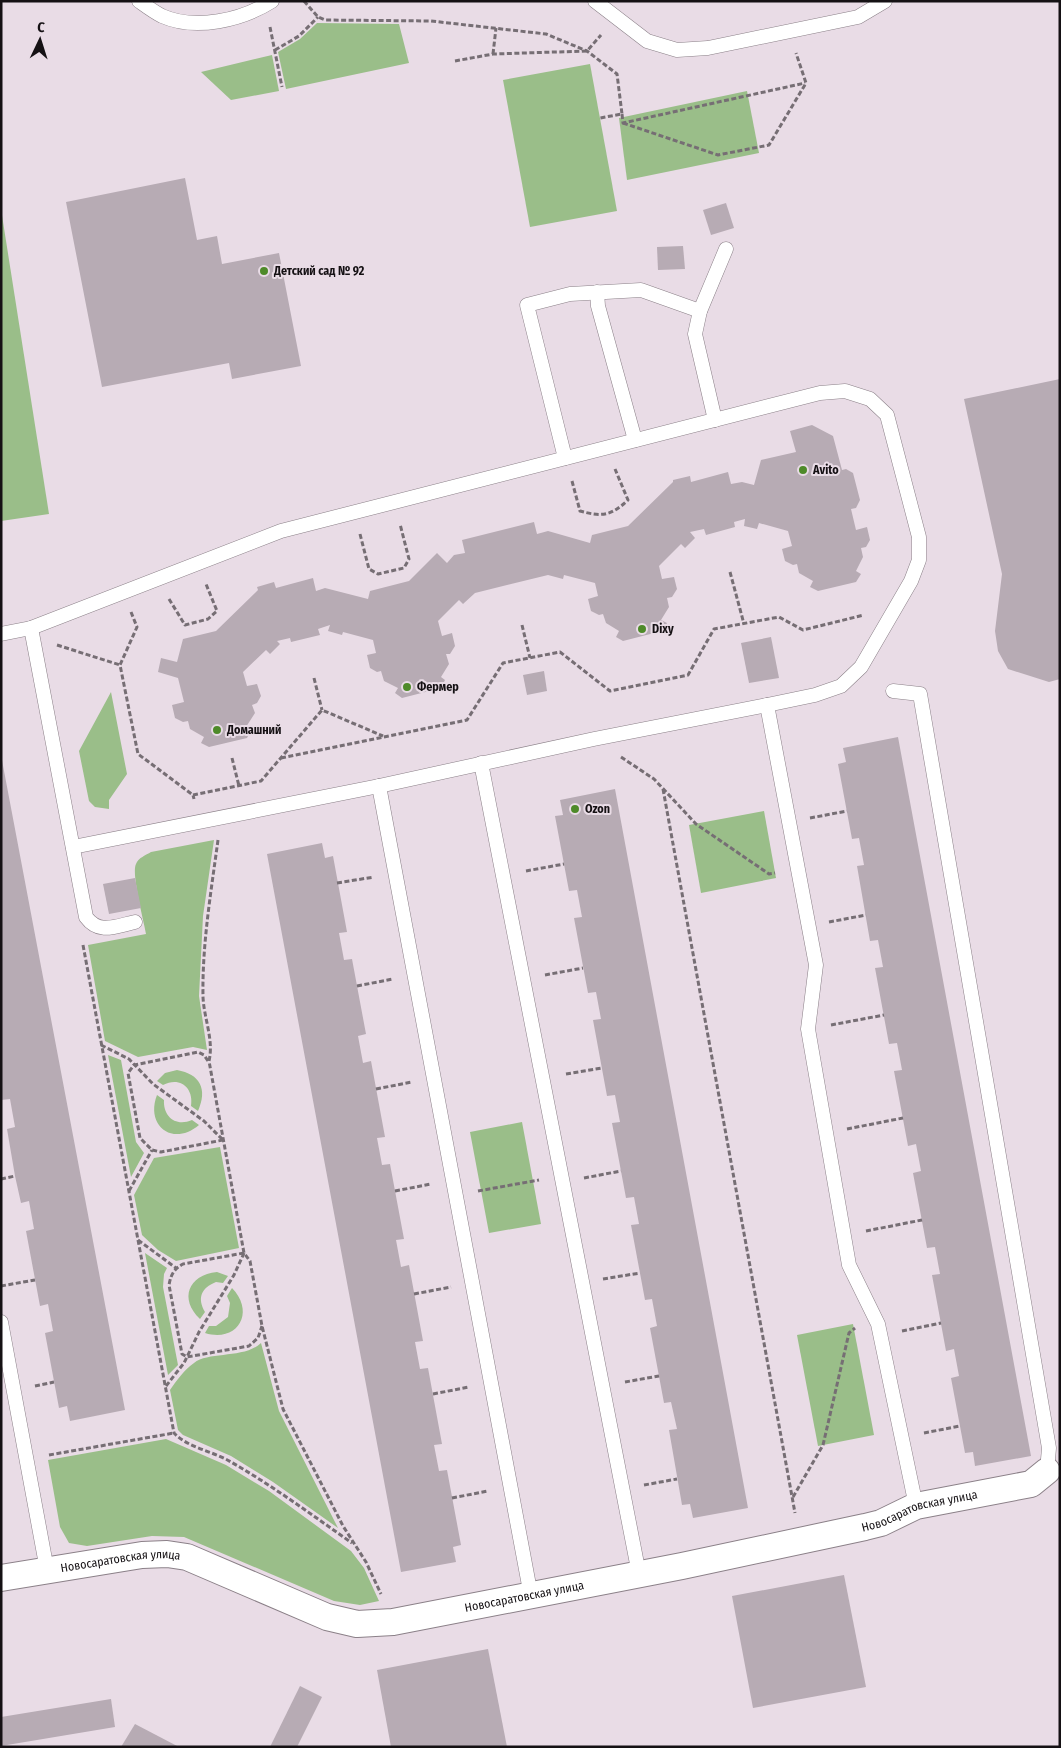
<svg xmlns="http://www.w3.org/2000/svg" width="1061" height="1748" font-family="'Fira Sans Condensed',sans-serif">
<rect width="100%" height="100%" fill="#e9dce6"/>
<g fill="#9abe89">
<path d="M317 23 399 24 409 63 286 89 278 52 300 39Z"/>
<path d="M272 55 279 91 231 100 201 72Z"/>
<path d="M590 64 617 211 530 227 503 80Z"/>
<path d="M747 91 759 153 627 180 619 118Z"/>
<path d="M1 209 49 514 1 521Z"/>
<path d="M111 692 127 774 109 800V809L95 807 89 801 79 751Z"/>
<path d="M764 811 776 878 701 893 689 825Z"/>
<path d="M214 840 203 916 199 996 207 1050 193 1047 138 1057 105 1041 88 945 146 934C144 921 131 874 136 864 138 858 146 855 151 852Z"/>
<path d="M108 1055 121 1060 136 1142 144 1153 131 1177Z"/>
<path d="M177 1070C200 1074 208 1089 198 1111L191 1106C194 1088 180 1076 163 1085L157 1081 165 1073Z"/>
<path d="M157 1095 164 1100C163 1117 176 1127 192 1120L199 1125C173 1147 145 1126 157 1095Z"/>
<path d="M522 1122 541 1224 489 1233 470 1132Z"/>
<path d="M220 1147 239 1248 176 1261 158 1250 142 1235 134 1195 154 1158Z"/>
<path d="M145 1253 167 1268 164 1274 163 1287 178 1365 168 1375Z"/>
<path d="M217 1272 228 1276 223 1283 216 1282C201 1288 197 1298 205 1312L200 1319C179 1299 188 1275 217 1272Z"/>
<path d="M232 1288C256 1313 237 1343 205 1333L209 1326H216L228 1317 230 1303 227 1296Z"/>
<path d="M853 1324 874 1435 818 1446 797 1335Z"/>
<path d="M261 1343 279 1411 338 1528 273 1482 231 1456 183 1435 178 1430 170 1390C177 1380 184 1370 194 1363 209 1351 244 1359 261 1343Z"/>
<path d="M166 1439 226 1465 269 1491 351 1551 364 1568 379 1601 360 1605 334 1601 184 1537 152 1536 87 1546 69 1543 60 1527 48 1460Z"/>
</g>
<g fill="#b7abb4">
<path d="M185 178 197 240 217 236 222 264 279 253 301 366 232 379 229 363 102 387 66 202Z"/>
<path d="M726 203 734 228 711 235 703 210Z"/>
<path d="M683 246 685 269 658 270 657 247Z"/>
<path d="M1060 379V679L1049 682 1008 669 998 651 995 631 1002 574 964 399Z"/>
<path d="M812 425 833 436 842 470 846 469 853 473 860 500 856 508 851 509 856 530 867 527 870 540 866 547 861 548 863 557 856 571 861 574 856 582 818 591 810 587 813 581 799 573 797 564 793 565 785 561 782 549 792 546 788 531 759 523 757 529 744 526 745 519 734 522 735 527 706 535 704 529 690 532 695 538 685 548 681 544 659 566 662 579 674 577 677 589 672 597 667 598 669 607 661 620 667 623 662 631 623 641 616 637 619 631 606 623 603 614 599 615 591 611 588 599 598 596 595 583 564 575 563 579 548 575 475 593 463 604 459 600 438 621 442 636 452 633 455 646 450 654H446L449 664 441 677 445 680 441 688 402 698 395 693 398 688 384 681 381 671 377 672 370 668 367 655 376 653 373 640 343 632 342 635 328 631 330 625 318 629 320 635 291 642 290 638 277 641 280 644 270 654 266 650 243 672 247 686 257 684 261 696 257 703 252 705 255 713 246 727 251 730 247 738 209 747 201 743 204 737 190 729 188 721 183 722 175 718 172 705 184 702 178 678 158 672 161 658 177 662 183 639 216 631 258 590 257 587 274 582 276 588 313 578 316 591 325 588 368 599 370 591 409 581 437 553 447 563 454 555 465 553 462 540 534 522 537 534 548 531 590 543 592 535 628 526 673 482V480L690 476 691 482 728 472 731 484 742 482 754 485 761 460 796 452 790 431Z"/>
<path d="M771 637 779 678 749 683 741 643Z"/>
<path d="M544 671 547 691 527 695 523 675Z"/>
<path d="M898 737 1031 1456 975 1466 973 1452 965 1453 951 1378 959 1376 954 1349 946 1351 932 1275 940 1274 935 1247 927 1248 913 1173 921 1171 916 1144 908 1146 894 1071 902 1070 897 1043 889 1044 875 968 883 967 878 940 870 941 857 866 864 865 859 838 852 839 838 764 846 762 843 748Z"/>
<path d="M1 755 125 1410 70 1421 67 1406 59 1408 45 1333 53 1331 48 1304 40 1306 26 1231 34 1229 29 1201 21 1203 15 1176 7 1129 15 1127 10 1099 1 1100Z"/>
<path d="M615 789 748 1508 693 1518 690 1504 682 1505 669 1430 677 1429 671 1402 664 1403 650 1328 657 1326 652 1299 645 1300 631 1225 639 1224 634 1197 626 1198 612 1123 620 1122 615 1095 607 1096 593 1020 601 1019 596 992 588 993 574 918 582 917 577 890 569 891 555 816 563 815 560 800Z"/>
<path d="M322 843 325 858 333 856 347 932 339 933 344 960 352 959 366 1034 358 1036 363 1063 371 1061 385 1137 377 1138 382 1165 390 1164 404 1239 396 1240 401 1267 409 1265 423 1341 415 1342 420 1369 428 1368 442 1444 434 1445 439 1471 447 1470 461 1545 453 1547 456 1562 401 1572 267 854Z"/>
<path d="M135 878 141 908 109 914 103 884Z"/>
<path d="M844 1575 866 1687 753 1708 732 1596Z"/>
<path d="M488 1649 507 1747H391L377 1670Z"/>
<path d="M300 1686 322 1697 297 1747H270Z"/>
<path d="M111 1699 115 1727 1 1746V1717Z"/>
<path d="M135 1724 179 1747H121Z"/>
</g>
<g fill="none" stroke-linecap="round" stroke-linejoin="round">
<defs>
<g id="service">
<path d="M139 1C146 6 154 12 162 16 196 31 242 20 272 1"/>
<path d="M595 1 647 41 677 50 708 48 858 17 885 1"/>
<path d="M597 292 598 306 635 440"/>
<path d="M715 420 695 334 700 311 726 249"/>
<path d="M565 458 527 305 570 294 641 290 700 311"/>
<path d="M31 628 86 917C99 935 116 926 135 922"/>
<path d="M1 634 31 628 281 531 820 393 845 391 870 399 887 415 919 537V560L911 581 861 667 841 686 815 695 767 705 594 739 379 786 73 847"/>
<path d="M893 691 920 694 1049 1448 1047 1471"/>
<path d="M767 705 816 965 808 1029 849 1265 878 1324 916 1506"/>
<path d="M481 763 639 1574"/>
<path d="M379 786 531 1596"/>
<path d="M1 1322 47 1570"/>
</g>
<g id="minor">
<path id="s1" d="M1 1578 142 1555 167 1554 187 1557 327 1617 357 1624 393 1622 682 1566 865 1527 881 1523 916 1506 1031 1484 1047 1471"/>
</g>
</defs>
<use href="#service" stroke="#8b8088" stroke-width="15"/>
<use href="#minor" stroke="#8b8088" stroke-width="28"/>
<g stroke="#766e74" stroke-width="3" stroke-dasharray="5 2.5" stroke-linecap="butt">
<path d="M304 1 318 17 325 20 431 21 546 34 587 51 617 74 622 114 600 118"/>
<path d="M270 27 282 87"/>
<path d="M275 50 299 36 318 17"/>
<path d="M493 54 496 28"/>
<path d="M455 61 493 54 587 51 601 35"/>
<path d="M622 114 623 123 805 83"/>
<path d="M623 123 718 155 769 145 806 83 796 53"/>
<path d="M572 481 580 511C602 517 611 516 628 500L615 469"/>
<path d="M360 534 369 569 378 574 404 568 409 559 400 524"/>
<path d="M730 572 744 624"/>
<path d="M169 599 185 625 208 619 217 611 206 584"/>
<path d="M131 612 137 627 120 665 138 754 193 795 194 799"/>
<path d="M522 625 530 658"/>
<path d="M57 645 120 665"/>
<path d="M314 678 322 710"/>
<path d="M621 757 654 779 696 824 769 874 775 873"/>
<path d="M232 758 239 786"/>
<path d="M281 758 467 720 503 663 560 652 610 691 688 675 714 629 779 617 803 630 864 615"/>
<path d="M663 789 795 1513"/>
<path d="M193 795 261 781 322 710 383 736"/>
<path d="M810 818 847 811"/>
<path d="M218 840C211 892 202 945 203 997 204 1019 214 1040 209 1061L244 1253 250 1261 262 1326 283 1409 343 1526 366 1562 381 1594"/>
<path d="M526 871 564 864"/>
<path d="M337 883 374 877"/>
<path d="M829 922 866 915"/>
<path d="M83 945 174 1433C188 1448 213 1451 231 1462 273 1486 312 1515 352 1543"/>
<path d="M545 975 583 968"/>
<path d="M357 986 393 979"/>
<path d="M831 1025 884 1015"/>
<path d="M101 1045 129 1059 153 1084 204 1121 223 1140"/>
<path d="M208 1061 204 1055 198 1052 134 1065 128 1073 140 1138 152 1150 161 1152 223 1140"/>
<path d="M566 1074 602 1068"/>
<path d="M376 1089 412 1082"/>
<path d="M847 1129 903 1118"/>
<path d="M584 1178 621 1171"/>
<path d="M1 1179 15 1176"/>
<path d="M129 1191 152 1150"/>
<path d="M395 1191 431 1184"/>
<path d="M478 1191 539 1180"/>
<path d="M866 1231 922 1220"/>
<path d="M138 1240 176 1268"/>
<path d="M244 1253 183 1264C174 1269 171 1274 169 1285L182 1354 187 1357 249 1346 258 1338 262 1326"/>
<path d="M603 1279 640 1273"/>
<path d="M1 1286 35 1280"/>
<path d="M414 1294 451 1287"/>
<path d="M902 1331 941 1323"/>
<path d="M625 1382 659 1376"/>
<path d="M35 1386 54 1382"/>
<path d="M166 1386 184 1363 199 1332 234 1275 244 1253"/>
<path d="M433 1394 469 1387"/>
<path d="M924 1433 960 1426"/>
<path d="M49 1455 174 1433"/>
<path d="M644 1485 677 1479"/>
<path d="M793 1497 823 1445 849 1333 855 1328"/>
<path d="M452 1498 488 1491"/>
</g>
<use href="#service" stroke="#fff" stroke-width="14"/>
<use href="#minor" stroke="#fff" stroke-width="26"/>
</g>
<g fill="#4e8a29" stroke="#e9dce6" stroke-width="2">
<circle cx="264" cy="271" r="5"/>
<circle cx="803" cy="470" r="5"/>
<circle cx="642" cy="629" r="5"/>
<circle cx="407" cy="687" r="5"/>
<circle cx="217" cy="730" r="5"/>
<circle cx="575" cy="809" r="5"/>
</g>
<g text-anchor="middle" stroke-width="4" stroke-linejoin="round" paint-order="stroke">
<g font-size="12" font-weight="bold" fill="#151114" stroke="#e9dce6" text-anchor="start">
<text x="274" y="275">Детский сад № 92</text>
<text x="813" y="474">Avito</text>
<text x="652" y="633">Dixy</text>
<text x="417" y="691">Фермер</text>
<text x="227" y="734">Домашний</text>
<text x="585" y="813">Ozon</text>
</g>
<g font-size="12" fill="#151114" stroke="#e9dce6">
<text dy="4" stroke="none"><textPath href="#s1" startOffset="946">Новосаратовская улица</textPath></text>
<text dy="4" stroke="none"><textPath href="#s1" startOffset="121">Новосаратовская улица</textPath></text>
<text dy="4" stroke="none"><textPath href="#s1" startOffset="541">Новосаратовская улица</textPath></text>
</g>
</g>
<rect width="1061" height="1748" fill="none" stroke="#151114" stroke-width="5"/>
<g transform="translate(40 40) rotate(4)" stroke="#e9dce6" stroke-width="4" paint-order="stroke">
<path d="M0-4L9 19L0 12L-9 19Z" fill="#151114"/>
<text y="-8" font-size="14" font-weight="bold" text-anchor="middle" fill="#151114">С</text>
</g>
</svg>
